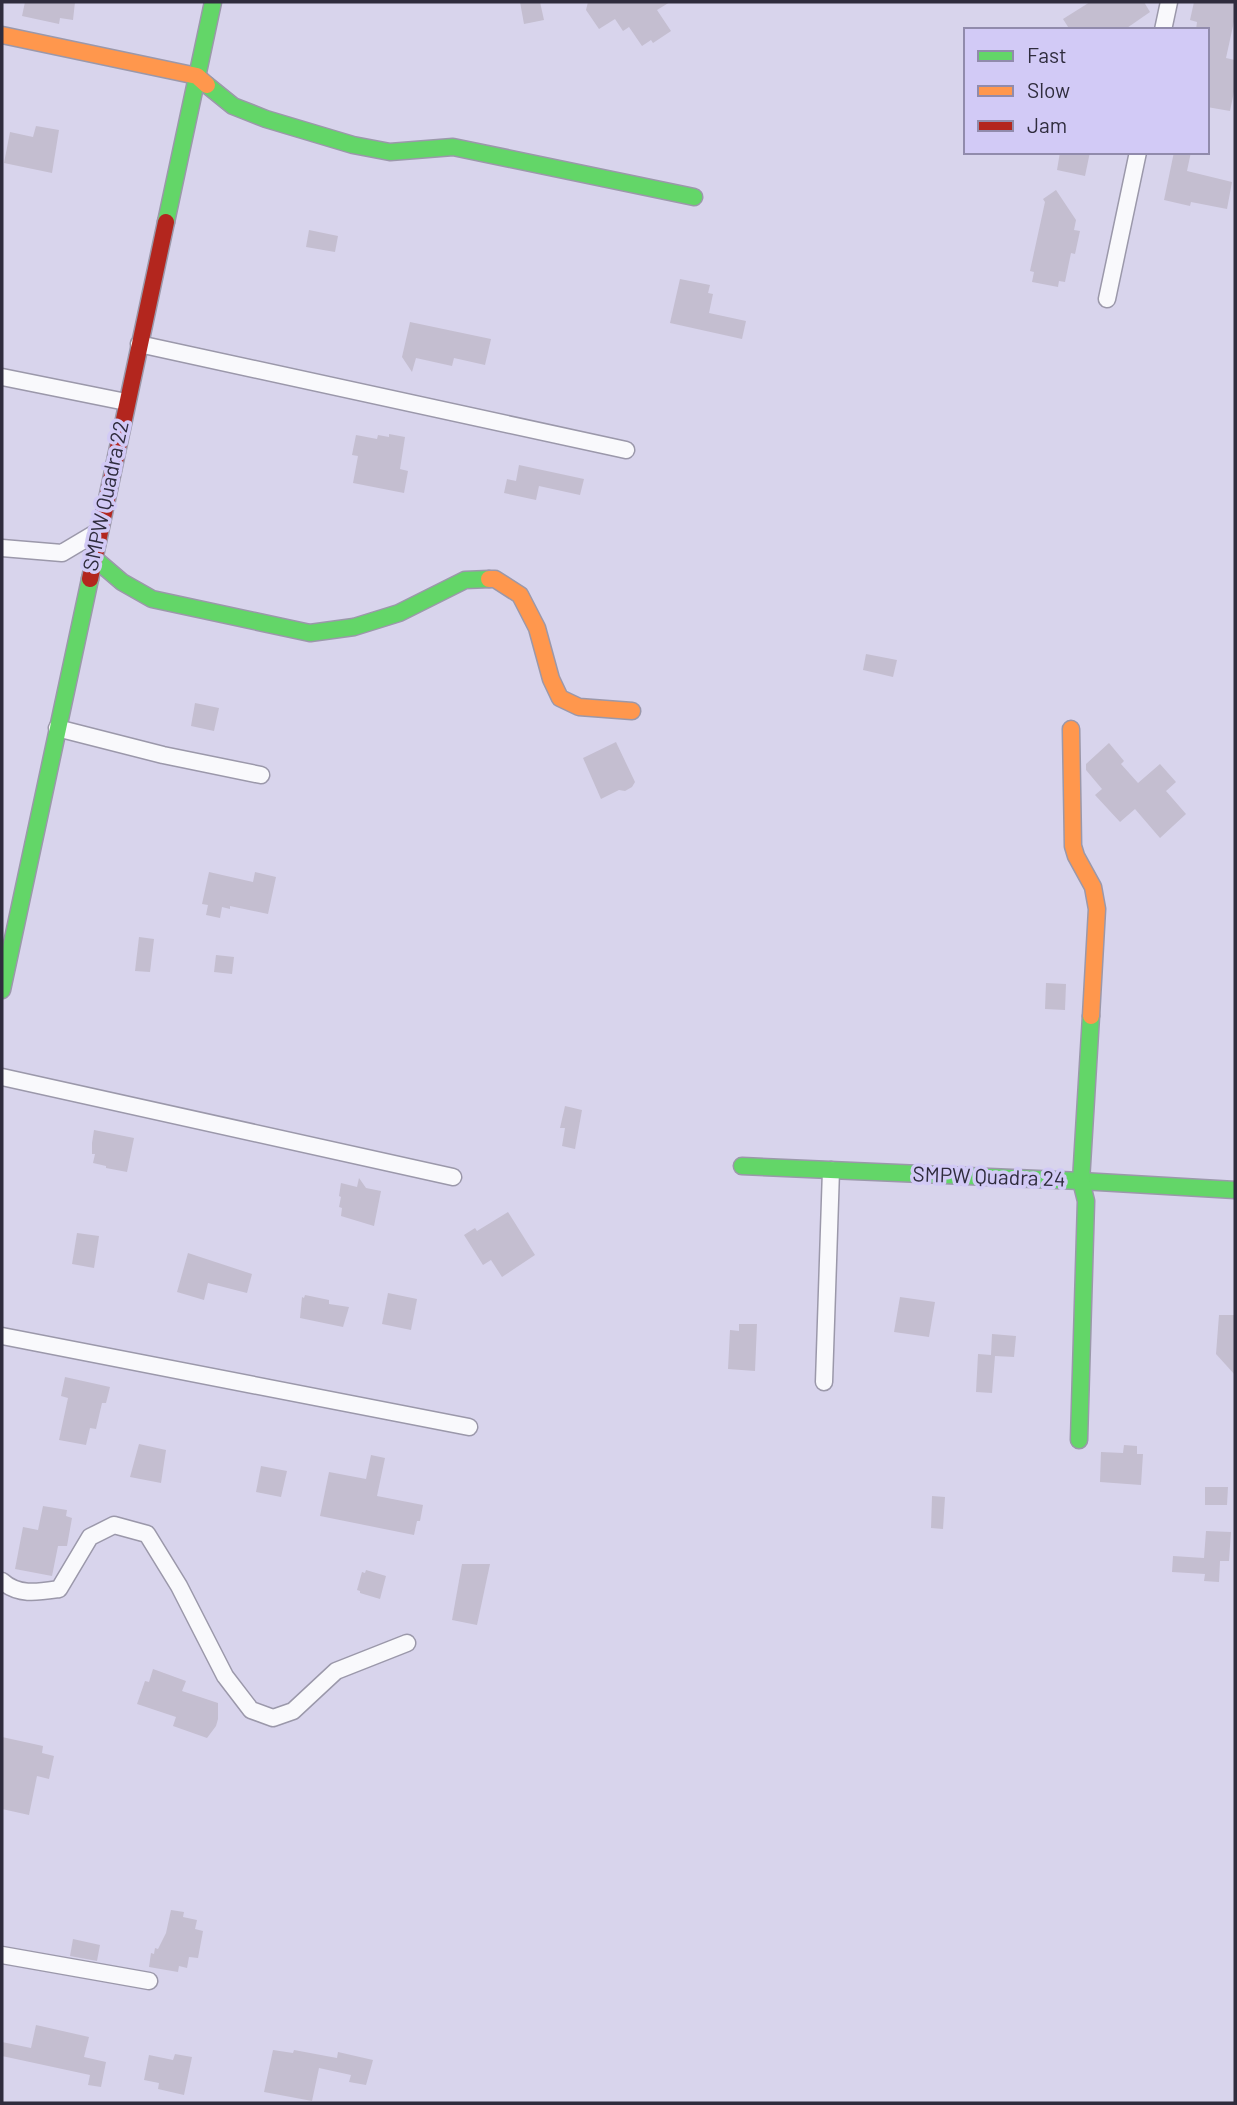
<svg xmlns="http://www.w3.org/2000/svg" width="1237" height="2105" font-family="Barlow,sans-serif">
<rect width="100%" height="100%" fill="#d8d4ec"/>
<g fill="#c4bed0">
<path d="M25 2H75L73 20 60 18 59 24 22 16Z"/>
<path d="M520 2H540L544 20 524 24Z"/>
<path d="M588 2H670L657 10 671 31 653 43 651 40 642 46 629 27 623 31 615 19 599 29 586 10Z"/>
<path d="M1090 2H1144L1150 12 1124 30H1070L1063 19Z"/>
<path d="M1194 2H1235V17L1226 58 1235 60V87L1230 111 1207 107V30H1196L1197 22 1190 20Z"/>
<path d="M36 126 59 130 52 173 4 163 10 132 33 137Z"/>
<path d="M1060 152H1090L1085 176 1057 170Z"/>
<path d="M1174 152H1191L1187 171 1232 182 1227 209 1191 202 1190 206 1164 200Z"/>
<path d="M1056 190 1076 220 1074 230 1080 231 1075 254 1071 253 1065 282 1059 281 1058 287 1032 282 1034 272 1030 271 1045 202 1043 199Z"/>
<path d="M309 230 338 236 335 252 306 247Z"/>
<path d="M680 279 710 285 708 293 713 294 709 313 746 321 742 339 670 323Z"/>
<path d="M410 322 491 339 485 365 454 358 452 366 416 358 412 372 402 357Z"/>
<path d="M389 434 405 437 400 469 408 471 404 493 353 483 358 456 352 455 356 435 377 439 378 435 389 437Z"/>
<path d="M519 465 584 479 580 495 539 486 536 500 504 493 507 479 516 481Z"/>
<path d="M866 654 897 660 893 677 863 670Z"/>
<path d="M195 703 219 708 214 731 191 726Z"/>
<path d="M616 742 635 782 632 787 625 791 619 790 601 799 583 758Z"/>
<path d="M1109 743 1124 761 1121 764 1138 783 1160 764 1176 782 1166 791 1186 814 1160 838 1135 809 1120 822 1095 795 1102 789 1086 770V764Z"/>
<path d="M209 872 253 882 255 872 276 877 268 914 230 906V909L222 907 220 918 206 915 208 905 202 904Z"/>
<path d="M139 937 154 939 150 972 135 971Z"/>
<path d="M216 955 234 957 232 974 214 972Z"/>
<path d="M1046 983 1066 984 1065 1010 1045 1009Z"/>
<path d="M565 1106 582 1110 575 1149 562 1146 565 1128H560Z"/>
<path d="M94 1130 134 1138 127 1172 106 1168V1166L93 1163 95 1154H92V1143Z"/>
<path d="M359 1178 366 1188 381 1191 374 1226 341 1216 342 1208 339 1207 341 1197 339 1196 341 1183 357 1187Z"/>
<path d="M508 1212 535 1255 502 1277 491 1260 483 1265 464 1235 475 1228 477 1231Z"/>
<path d="M77 1233 99 1236 94 1268 72 1264Z"/>
<path d="M188 1253 252 1274 247 1293 208 1283 204 1300 177 1292Z"/>
<path d="M388 1293 417 1299 411 1330 382 1324Z"/>
<path d="M305 1295 329 1300V1304L349 1307 343 1327 300 1318 302 1297 304 1298Z"/>
<path d="M900 1297 935 1302 929 1337 894 1332Z"/>
<path d="M1219 1315H1235V1375L1216 1354Z"/>
<path d="M739 1324H757L755 1371 728 1369 730 1330 739 1331Z"/>
<path d="M992 1334 1016 1336 1014 1357 995 1356 992 1393 976 1392 978 1354 991 1355Z"/>
<path d="M65 1377 110 1387 106 1403H102L96 1429 90 1428 86 1445 59 1440 68 1398 61 1396Z"/>
<path d="M139 1444 166 1450 161 1483 130 1477Z"/>
<path d="M1124 1445 1137 1446V1454H1143L1141 1485 1100 1482 1101 1452 1123 1453Z"/>
<path d="M371 1455 385 1458 377 1496 423 1505 420 1521H417L414 1535 320 1516 329 1472 366 1479Z"/>
<path d="M261 1466 287 1471 281 1497 256 1492Z"/>
<path d="M1205 1487H1228L1227 1505H1205Z"/>
<path d="M932 1496 945 1497 943 1529 931 1528Z"/>
<path d="M43 1506 67 1510 66 1516 72 1518 67 1546H58L52 1576 15 1569 23 1527 38 1530Z"/>
<path d="M1206 1531 1231 1532 1229 1561H1220L1219 1582 1204 1581 1205 1574 1172 1572 1173 1556 1204 1558Z"/>
<path d="M462 1564H490L477 1625 452 1620Z"/>
<path d="M366 1570 386 1576 380 1599 360 1593V1591L357 1590 362 1572 365 1573Z"/>
<path d="M153 1669 186 1681 182 1691 218 1703V1719L216 1726 207 1738 173 1726 176 1717 137 1704 145 1681 149 1682Z"/>
<path d="M2 1737 43 1746 42 1753 54 1756 49 1779 37 1776 29 1815 2 1809Z"/>
<path d="M171 1910 184 1912 183 1917 197 1920 195 1929 203 1931 198 1958 189 1957 187 1968 179 1966 178 1972 149 1967 151 1953 154 1954 155 1948 158 1949 166 1933Z"/>
<path d="M73 1939 100 1945 97 1961 70 1956Z"/>
<path d="M36 2025 89 2037 84 2057 106 2062 101 2087 88 2085 90 2075 2 2056V2042L31 2048Z"/>
<path d="M273 2050 293 2053 294 2050 337 2058 338 2052 373 2060 366 2085 349 2082 351 2075 319 2068 312 2101 264 2092Z"/>
<path d="M175 2054 192 2057 184 2095 158 2089 159 2083 144 2080 149 2055 173 2060Z"/>
</g>
<g fill="none" stroke-linecap="round" stroke-linejoin="round">
<defs>
<g id="street">
<path d="M1163 30 1169 2"/>
<path d="M1107 299 1138 152"/>
<path d="M139 344 626 450"/>
<path d="M2 377 126 402"/>
<path d="M2 548 62 553 99 531"/>
<path d="M57 728 163 755 261 775"/>
<path d="M2 1077 453 1177"/>
<path d="M2 1336 469 1427"/>
<path d="M824 1382 831 1170"/>
<path d="M2 1581C18 1596 39 1592 59 1589L90 1537 114 1525 147 1534 179 1586 225 1676 251 1710 273 1718 293 1711 336 1671 407 1643"/>
<path d="M2 1955 149 1981"/>
</g>
<g id="fast">
<path d="M207 85 233 106 266 119 353 145 390 152 453 147 694 197"/>
<path d="M166 222 213 2"/>
<path d="M94 558 122 582 152 599 310 633 354 627 399 613 465 580 489 579"/>
<path d="M2 990 90 579"/>
<path d="M742 1166 1081 1181 1235 1190"/>
<path d="M1079 1440 1086 1201 1081 1181 1091 1016"/>
</g>
<g id="slow">
<path d="M2 35 197 76 207 85"/>
<path d="M489 579H495L520 595 537 628 551 679 560 698 579 707 632 711"/>
<path d="M1071 729 1073 846 1076 856 1093 887 1097 909 1091 1016"/>
</g>
<path id="jam" d="M90 579 166 222"/>
</defs>
<use href="#street" stroke="#9b98aa" stroke-width="19"/>
<use href="#fast" stroke="#9b98aa" stroke-width="19"/>
<use href="#slow" stroke="#9b98aa" stroke-width="19"/>
<use href="#jam" stroke="#9b98aa" stroke-width="19"/>
<use href="#street" stroke="#f9f9fc" stroke-width="16"/>
<use href="#fast" stroke="#63d668" stroke-width="16"/>
<use href="#slow" stroke="#ff974d" stroke-width="16"/>
<use href="#jam" stroke="#b3261e" stroke-width="16"/>
</g>
<g text-anchor="middle" stroke-width="7" stroke-linejoin="round" paint-order="stroke">
<g font-size="21" fill="#2f2c3d" stroke="#d2caf6">
<text transform="translate(106 496) rotate(-78)" y="7">SMPW Quadra 22</text>
<text transform="translate(989 1177) rotate(2)" y="7">SMPW Quadra 24</text>
</g>
</g>
<rect width="1237" height="2105" fill="none" stroke="#2f2c3d" stroke-width="7"/>
<rect x="964" y="28" width="245" height="126" fill="#d2caf6" stroke="#918bac" stroke-width="2"/>
<rect x="978" y="51" width="35" height="10" fill="#63d668" stroke="#918bac" stroke-width="2"/>
<text x="1027" y="63" font-size="21" fill="#2f2c3d">Fast</text>
<rect x="978" y="86" width="35" height="10" fill="#ff974d" stroke="#918bac" stroke-width="2"/>
<text x="1027" y="98" font-size="21" fill="#2f2c3d">Slow</text>
<rect x="978" y="121" width="35" height="10" fill="#b3261e" stroke="#918bac" stroke-width="2"/>
<text x="1027" y="133" font-size="21" fill="#2f2c3d">Jam</text>
</svg>
